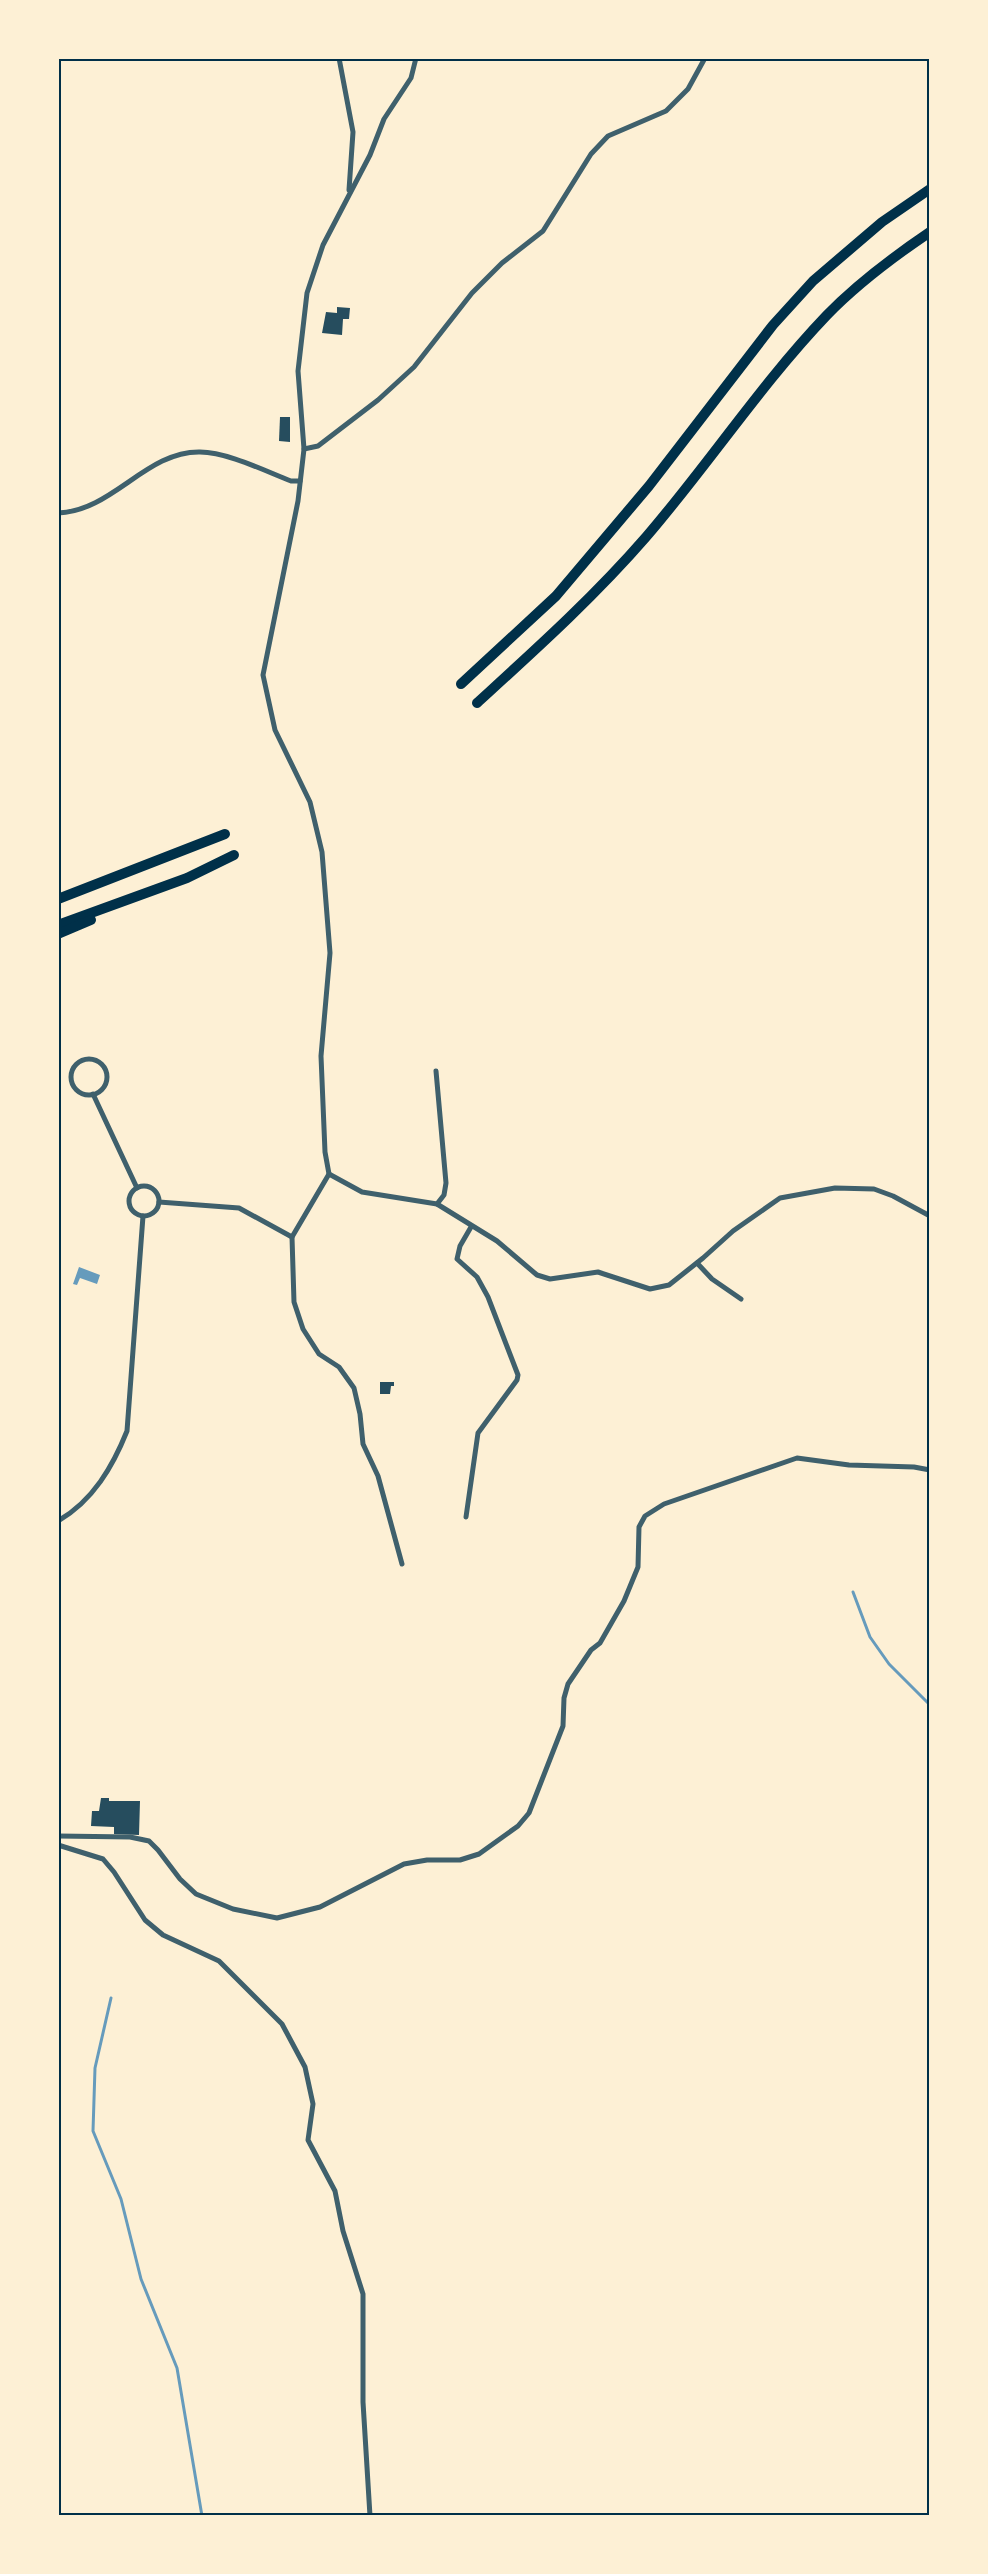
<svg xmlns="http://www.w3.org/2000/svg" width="988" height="2574" font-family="'Space Grotesk',sans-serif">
<rect width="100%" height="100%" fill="#fdf0d5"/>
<path fill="#669bbc" d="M79 1267 100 1275 97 1284 80 1278 77 1285 73 1284Z"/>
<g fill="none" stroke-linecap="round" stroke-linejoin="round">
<g stroke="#669bbc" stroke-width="3">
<path d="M853 1592 870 1637 889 1664 930 1705"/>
<path d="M111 1998 95 2068 93 2131 121 2199 141 2279 177 2368 202 2516"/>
</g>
</g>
<g fill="#264d5e">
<path d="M337 307 350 308 349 319H343L342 335 322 333 326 312 337 313Z"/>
<path d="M280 417H290V442L279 441Z"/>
<path d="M380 1382H394V1386H391L390 1394H380Z"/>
<path d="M101 1798H109V1801H140L139 1835 114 1834V1827L91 1826 92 1811H99Z"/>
</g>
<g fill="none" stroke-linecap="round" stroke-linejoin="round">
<g stroke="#3f606c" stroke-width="5">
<path d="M339 58 353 132 349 190"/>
<path d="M304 449 318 446 378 400 414 367 472 293 502 263 543 231 591 154 608 136 666 111 688 89 705 58"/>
<path d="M58 513C113 511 146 451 200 452 227 452 265 471 291 481H300"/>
<circle cx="89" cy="1077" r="18"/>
<path d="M436 1071 446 1183 444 1195 437 1204"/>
<path d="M93 1094 137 1188"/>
<path d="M329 1174 362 1192 437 1204 497 1241 537 1275 550 1279 598 1272 650 1289 669 1285 703 1258 733 1231 780 1198 835 1188 874 1189 893 1196 930 1216"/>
<circle cx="144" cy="1201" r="15"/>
<path d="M159 1202 239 1208 292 1237"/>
<path d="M697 1263 712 1279 741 1299"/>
<path d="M466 1517 478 1433 517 1380 518 1375 488 1297 477 1277 457 1259 460 1246 471 1227"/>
<path d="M58 1521C93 1501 113 1466 127 1431L143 1216"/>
<path d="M402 1564 378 1476 363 1444 360 1414 354 1388 339 1367 319 1354 303 1329 294 1302 292 1237 329 1174 325 1152 321 1056 330 953 322 852 310 802 275 730 263 675 298 501 304 449 298 371 307 293 323 245 370 155 384 119 411 78 416 58"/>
<path d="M58 1836 130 1837 149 1841 158 1850 180 1879 196 1894 233 1909 277 1918 320 1907 404 1864 427 1860H460L479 1854 518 1826 529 1813 563 1726 564 1698 568 1684 591 1650 600 1643 624 1601 638 1567 639 1527 645 1516 664 1504 797 1458 849 1465 914 1467 930 1470"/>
<path d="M58 1845 103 1859 114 1872 145 1920 163 1935 219 1961 282 2024 305 2067 313 2104 308 2140 335 2191 343 2231 363 2294V2402L370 2516"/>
</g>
<g stroke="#003049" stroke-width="10">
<path d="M461 684 556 596 649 486 773 325 813 281 882 222 930 189"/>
<path d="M477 703C535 650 594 597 646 537 708 465 761 384 827 315 858 283 893 257 930 232"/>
<path d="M58 899 225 834"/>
<path d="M58 925 187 878 234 855"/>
<path d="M58 934 91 920"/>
</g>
</g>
<rect width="988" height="2574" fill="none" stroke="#fdf0d5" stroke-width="120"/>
<rect x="60" y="60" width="868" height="2454" fill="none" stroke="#003049" stroke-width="2"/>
</svg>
